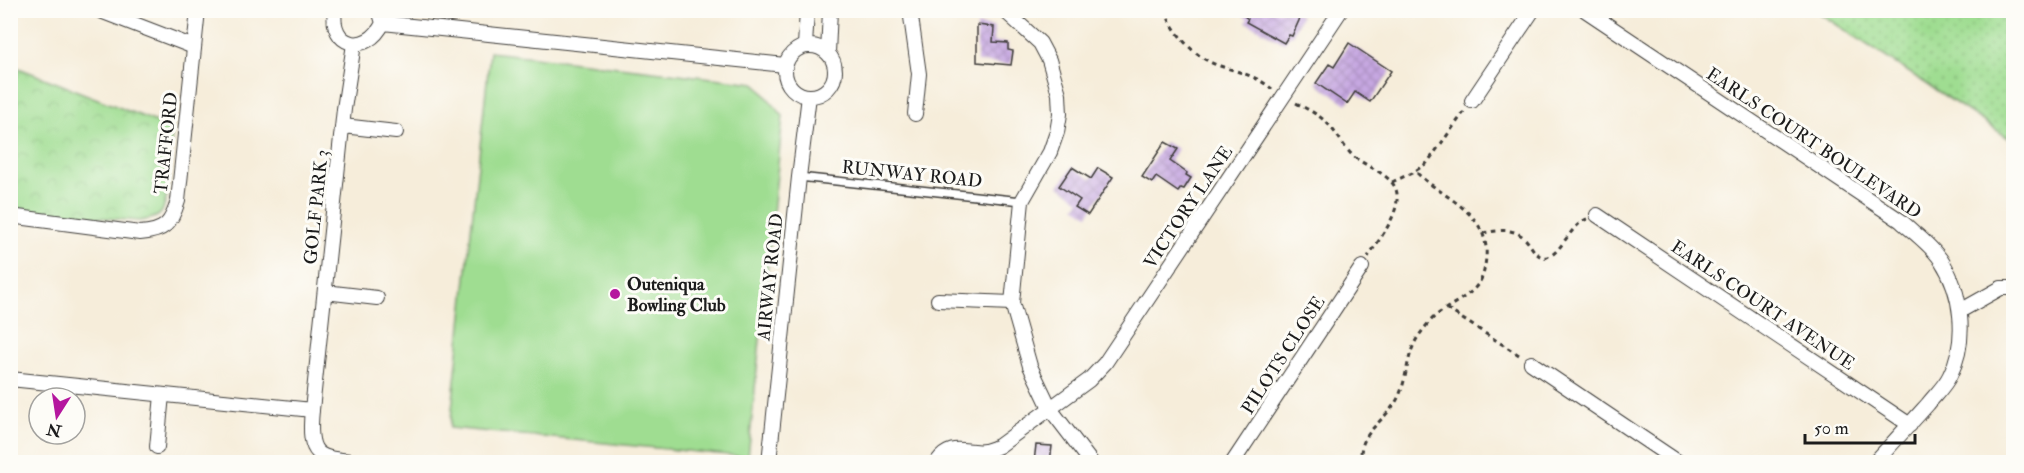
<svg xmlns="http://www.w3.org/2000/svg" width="2024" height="473" font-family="'IM FELL Double Pica',serif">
<defs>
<pattern id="grass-dots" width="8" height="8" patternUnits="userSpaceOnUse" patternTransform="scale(1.5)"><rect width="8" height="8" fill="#9fdd91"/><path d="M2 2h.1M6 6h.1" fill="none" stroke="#88bd7c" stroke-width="1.8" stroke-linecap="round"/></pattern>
<pattern id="park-crowns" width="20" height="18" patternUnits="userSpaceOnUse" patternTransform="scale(1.5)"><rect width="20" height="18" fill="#9fdd91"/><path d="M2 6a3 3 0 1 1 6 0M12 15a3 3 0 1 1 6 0" fill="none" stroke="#88bd7c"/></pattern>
<pattern id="building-cross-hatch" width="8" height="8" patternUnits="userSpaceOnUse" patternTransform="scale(1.5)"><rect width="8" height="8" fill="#c6a7e1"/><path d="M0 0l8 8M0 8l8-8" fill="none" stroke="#aa8fc0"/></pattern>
</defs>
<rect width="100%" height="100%" fill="#fdfcf7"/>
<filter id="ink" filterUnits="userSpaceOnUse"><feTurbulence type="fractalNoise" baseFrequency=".0167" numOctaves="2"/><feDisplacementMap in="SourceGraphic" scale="12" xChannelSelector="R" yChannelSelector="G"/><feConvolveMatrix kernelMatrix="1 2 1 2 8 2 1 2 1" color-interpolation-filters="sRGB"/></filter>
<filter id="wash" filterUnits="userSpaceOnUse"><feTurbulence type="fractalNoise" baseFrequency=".008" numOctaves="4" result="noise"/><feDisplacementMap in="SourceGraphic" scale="24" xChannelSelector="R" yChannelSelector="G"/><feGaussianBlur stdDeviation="1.35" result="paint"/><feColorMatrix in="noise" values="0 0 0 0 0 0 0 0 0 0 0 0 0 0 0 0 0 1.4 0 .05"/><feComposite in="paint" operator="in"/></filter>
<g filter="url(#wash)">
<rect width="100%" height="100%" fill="#f6edda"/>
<path fill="url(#grass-dots)" stroke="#5e7c56" stroke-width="1.5" d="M1816 11H2013V141Z"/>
<path fill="url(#park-crowns)" stroke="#5e7c56" stroke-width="1.5" d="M11 65 172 128C171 146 170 201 161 213 156 219 146 220 139 221L11 210Z"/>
<path fill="#9fdd91" stroke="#5e7c56" stroke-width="1.5" d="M490 52 755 83 783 116 748 457 450 428Z"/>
<g id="blocks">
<g fill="url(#building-cross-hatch)">
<path d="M1236 10 1293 11 1301 16 1292 36 1289 35 1284 43 1246 22 1248 19Z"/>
<path d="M977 25 994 27 993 42 1008 43V50L1013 51 1011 65 977 62Z"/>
<path d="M1349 43 1391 71 1370 102 1355 92 1347 104 1316 83 1329 64 1334 67Z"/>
<path d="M1165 142 1178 149 1170 161 1187 173 1186 175 1191 178 1184 189 1181 188 1178 192 1156 177 1152 183 1142 177Z"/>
<path d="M1072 167 1091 179 1098 168 1113 177 1088 215 1075 207 1080 200 1059 186Z"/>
<path d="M1036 445 1052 446 1050 462H1034Z"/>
</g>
</g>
</g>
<g filter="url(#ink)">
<use href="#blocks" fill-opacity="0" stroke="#3d3b38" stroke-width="1.5"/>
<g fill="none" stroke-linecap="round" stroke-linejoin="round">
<defs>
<path id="service" d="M799 177 1022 201"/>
<g id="minor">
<path d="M98 10 194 47"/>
<path d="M335 10C329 47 367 56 383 23L379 10"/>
<path d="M910 10 919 74 915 114"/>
<path d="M1004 10 1040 43 1049 60 1059 94 1060 114 1057 132 1050 152 1022 201 1012 303 1030 366 1051 410 1091 462"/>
<path d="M1585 10 1901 221C1914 233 1931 245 1941 260 1962 292 1968 340 1950 375 1945 386 1935 395 1928 404 1910 424 1893 443 1875 462"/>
<path d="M383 23 785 65"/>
<circle cx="810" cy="71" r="25"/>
<path d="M805 46 807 10"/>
<path d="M828 53 830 10"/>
<path d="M1472 101 1533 10"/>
<path d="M343 126 396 132"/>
<path d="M1597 215 1910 425"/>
<path d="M10 216 140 233C165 231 171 224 178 201L198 10"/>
<path d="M325 292 377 298"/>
<path d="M938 300 1012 303"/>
<path d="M1960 311 2001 288H2014"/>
<path d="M1531 363 1678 462"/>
<path d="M10 379 312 410 344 109 354 44"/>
<path d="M312 410C307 460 319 458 363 462"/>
<path d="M157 447 162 395"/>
<path d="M769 462 799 177 809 96"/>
<path d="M937 462C952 441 965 454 985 451 990 450 995 448 999 446L1089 380 1105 363 1341 10"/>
<path d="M1233 462 1362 267"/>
</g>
</defs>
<use href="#service" stroke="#3d3b38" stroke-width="10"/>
<use href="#minor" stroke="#3d3b38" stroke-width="16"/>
<g stroke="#3d3b38" stroke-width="3" stroke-dasharray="4.5 4.5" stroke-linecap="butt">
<path d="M1164 10C1176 35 1194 58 1220 66 1239 72 1257 76 1272 89"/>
<path d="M1296 103C1307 109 1318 114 1327 123 1337 133 1343 146 1353 156 1366 167 1395 175 1397 194 1399 216 1379 239 1368 257"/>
<path d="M1392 182 1412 173 1427 163 1464 112"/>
<path d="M1483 233C1496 231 1512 227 1523 237 1531 243 1535 259 1547 257 1561 254 1569 226 1587 219"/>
<path d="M1447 309 1519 355"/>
<path d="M1362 462C1356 437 1380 424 1393 406 1409 385 1404 355 1420 334 1425 327 1431 319 1438 314 1451 304 1469 297 1478 284 1484 277 1485 266 1486 258 1490 211 1441 198 1415 171"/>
</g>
<use href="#service" stroke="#fff" stroke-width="7"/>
<use href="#minor" stroke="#fff" stroke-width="14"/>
</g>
</g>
<circle fill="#b5179e" stroke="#fdfcf7" stroke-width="2" cx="615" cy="294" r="6"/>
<g text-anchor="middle" stroke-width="6" stroke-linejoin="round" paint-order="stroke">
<g font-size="18" fill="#1c1c1c" stroke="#fdfcf7">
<text transform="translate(166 143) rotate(-84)" y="6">TRAFFORD</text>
<text transform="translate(1814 143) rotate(34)" y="6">EARLS COURT BOULEVARD</text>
<text transform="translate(912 174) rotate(6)" y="6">RUNWAY ROAD</text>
<text transform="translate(316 207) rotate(-84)" y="6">GOLF PARK 3</text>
<text transform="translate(1188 207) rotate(-56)" y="6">VICTORY LANE</text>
<text transform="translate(770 277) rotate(-84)" y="6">AIRWAY ROAD</text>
<text transform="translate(1763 305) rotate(34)" y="6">EARLS COURT AVENUE</text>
<text transform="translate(1283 355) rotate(-57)" y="6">PILOTS CLOSE</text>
</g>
<g font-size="18" font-weight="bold" fill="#1c1c1c" stroke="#fdfcf7" text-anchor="start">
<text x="627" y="290">Outeniqua<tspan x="627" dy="21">Bowling Club</tspan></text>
</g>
</g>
<rect width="2024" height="473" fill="none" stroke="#fdfcf7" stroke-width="36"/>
<g transform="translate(57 416) rotate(192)"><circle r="28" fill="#fdfcf7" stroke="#a3a29f" stroke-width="1.5"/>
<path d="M0-4.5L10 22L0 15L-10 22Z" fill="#b5179e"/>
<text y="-9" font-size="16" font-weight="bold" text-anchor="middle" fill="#1c1c1c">N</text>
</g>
<path d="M1805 434v9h110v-9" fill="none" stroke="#1c1c1c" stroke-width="3"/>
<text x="1814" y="434" font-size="18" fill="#1c1c1c" stroke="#fdfcf7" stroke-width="4.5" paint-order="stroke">50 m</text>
</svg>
